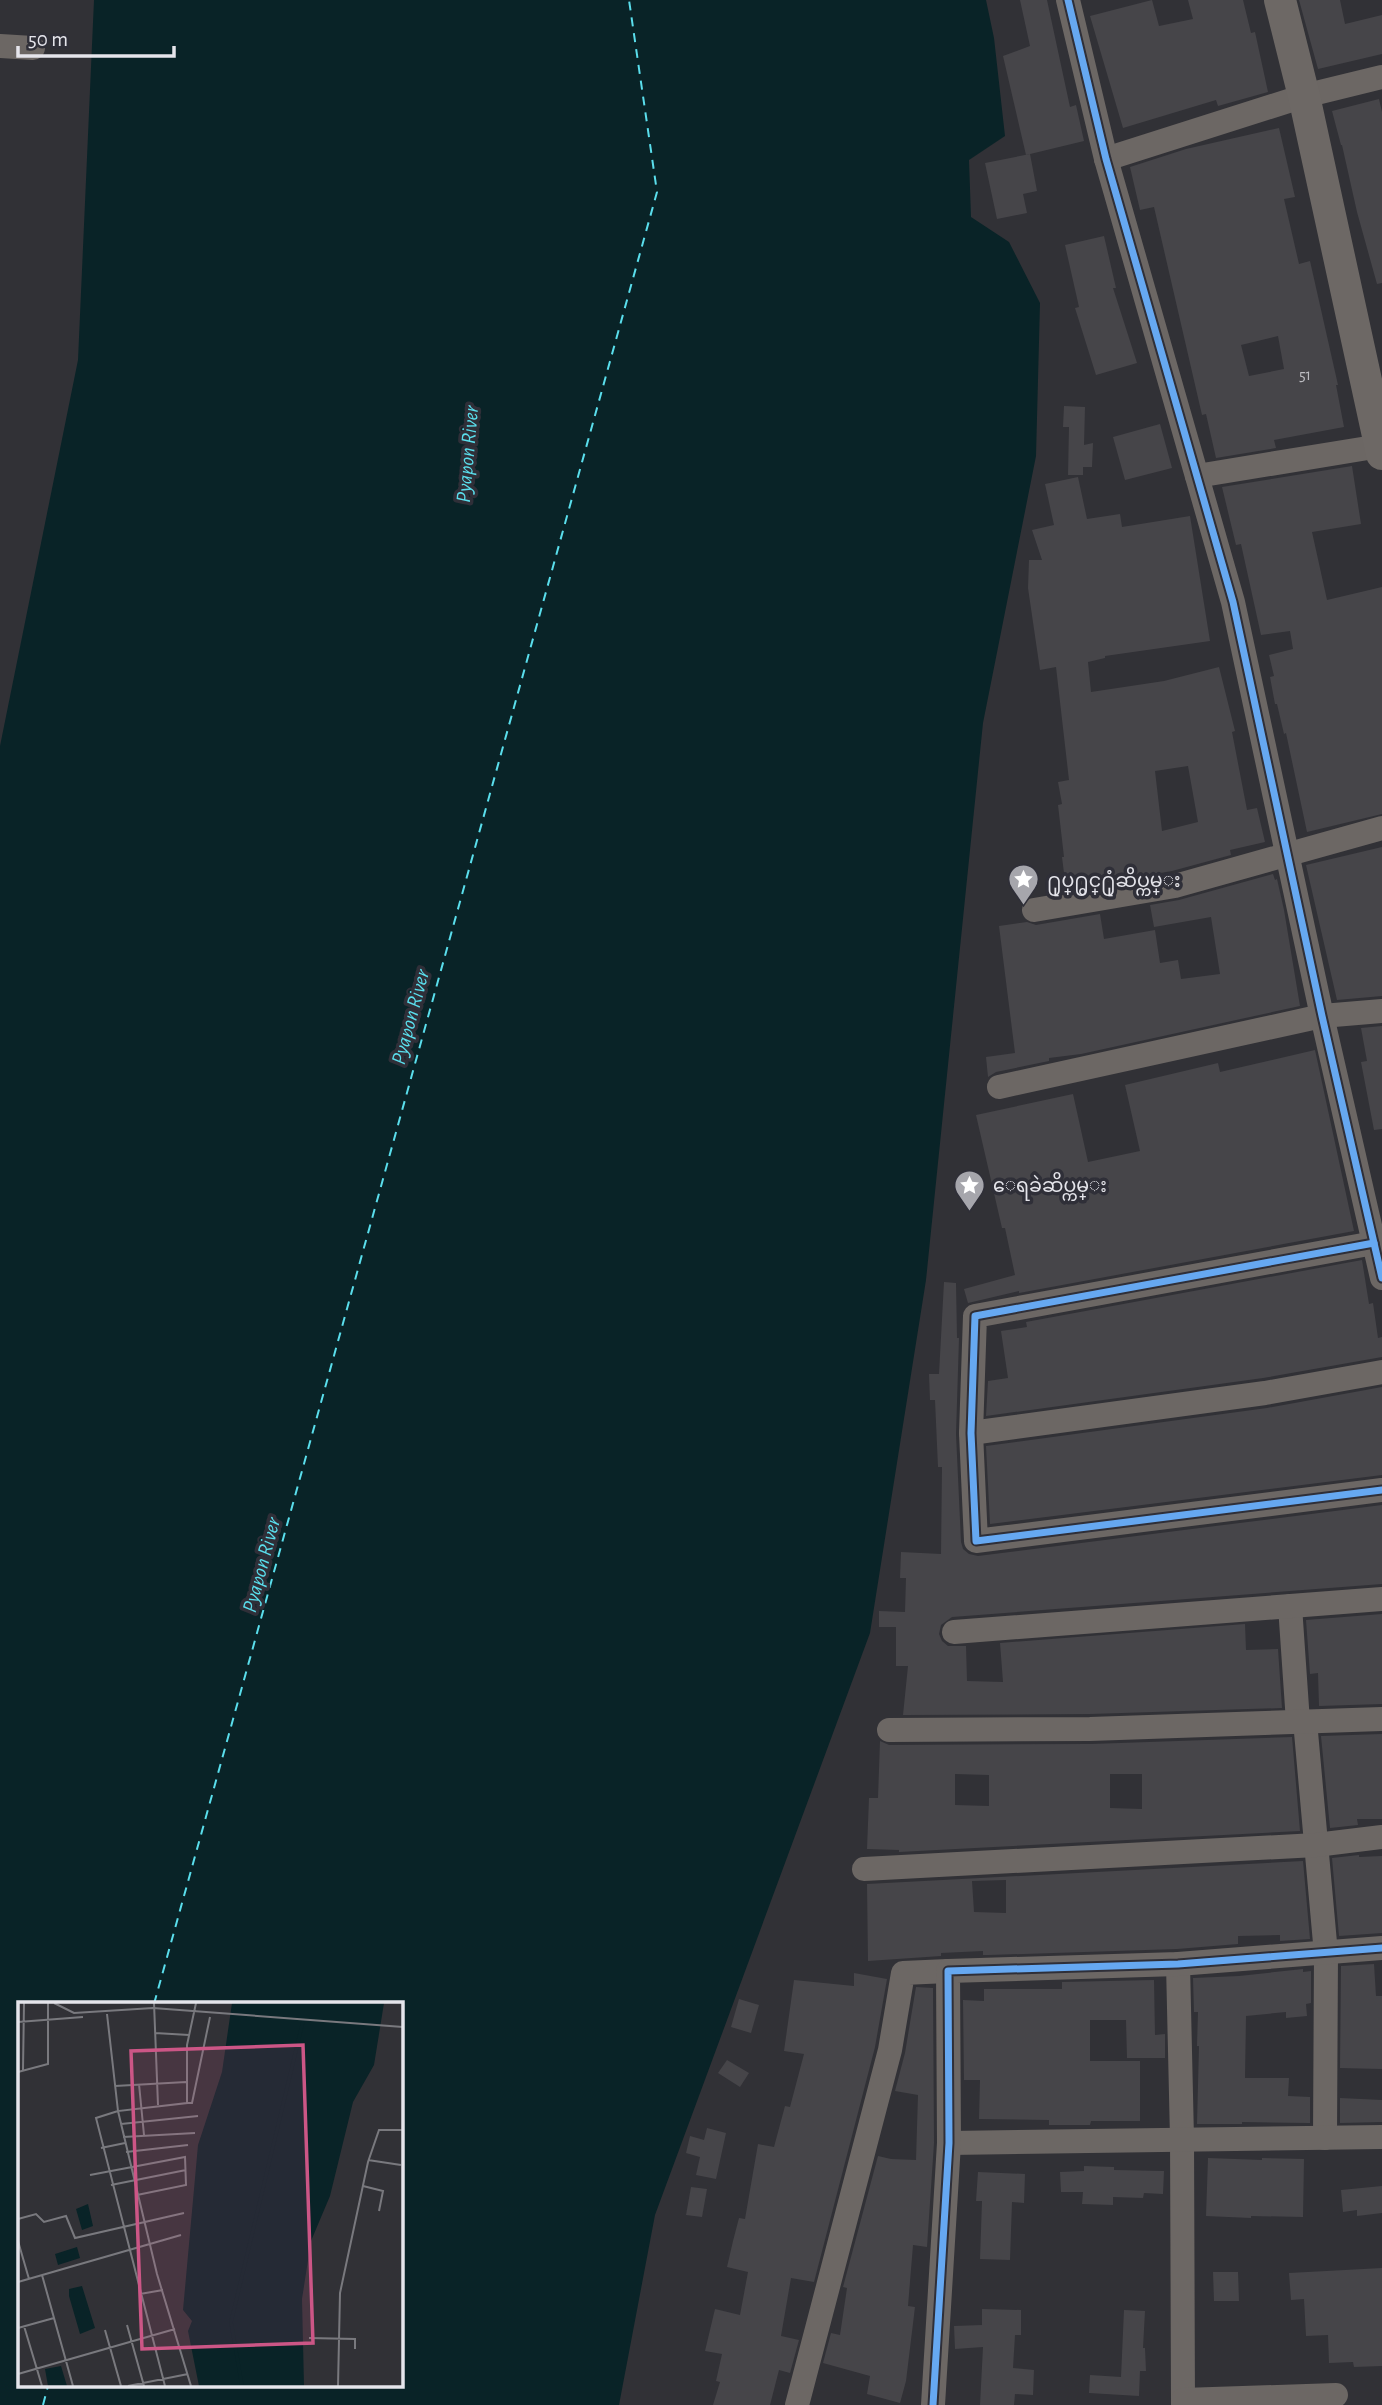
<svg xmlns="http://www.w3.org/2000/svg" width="1382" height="2405" font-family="'Alegreya Sans','Noto Sans Myanmar',sans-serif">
<rect width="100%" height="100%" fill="#313136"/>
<path fill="#092327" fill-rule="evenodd" d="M94 0H986L994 38 1005 136 969 160 971 217 1009 242 1040 303 1036 456 983 723 926 1280 870 1633 655 2215 619 2405H0V746L78 360ZM19 2004H401V2386H19Z"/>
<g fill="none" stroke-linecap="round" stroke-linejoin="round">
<g stroke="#5adeec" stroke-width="2" stroke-dasharray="9 7" stroke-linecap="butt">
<path d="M154 2004 657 192 629 0"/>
<path d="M43 2405 48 2386"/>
</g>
</g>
<g fill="#464549" fill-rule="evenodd">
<path d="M1020 0H1047L1070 107 1076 105 1084 141 1026 155 1003 56 1030 46Z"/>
<path d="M1152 0 1159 26 1193 19 1188 0H1243L1251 33 1255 32 1268 92 1218 106 1216 100 1123 128 1090 16Z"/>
<path d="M1299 0H1340L1345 24 1382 15V54L1318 69Z"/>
<path d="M1379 99 1382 112V283L1377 284 1357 212 1342 145H1341L1332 111Z"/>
<path d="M1279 128 1295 197 1284 199 1299 264 1310 261 1338 385H1336L1344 427 1274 440 1276 448 1216 458 1206 414 1202 415 1154 207 1140 210 1130 167 1186 149ZM1278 336 1284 369 1249 376 1241 345Z"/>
<path d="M1030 154 1037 191 1023 194 1027 213 997 219 985 163Z"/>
<path d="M1104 236 1116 288H1113L1137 363 1096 375 1075 308 1079 307 1065 245Z"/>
<path d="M1064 406 1085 407 1084 445 1093 443 1092 467H1083V475H1068L1069 427H1063Z"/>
<path d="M1160 424 1172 468 1125 480 1113 437Z"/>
<path d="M1352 466 1361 524 1312 532 1327 600 1382 587V814L1307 832 1286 733 1284 734 1277 704H1275L1270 677 1274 676 1269 655 1293 649 1290 631 1261 635 1241 544 1236 545 1222 487Z"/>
<path d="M1078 477 1087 519 1120 514 1122 527 1190 516 1210 641 1105 656V658L1088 662 1091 692 1164 681 1219 667 1235 731 1232 732 1247 810 1257 808 1265 842 1230 850 1231 855 1172 871 1066 889 1062 857H1064L1058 805 1062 804 1058 782 1069 780 1056 667 1040 670 1028 588 1029 560H1042L1032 530 1054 525 1045 484ZM1188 766 1198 822 1162 831 1155 771Z"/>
<path d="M1382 847V996L1337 1000 1306 865Z"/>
<path d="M1273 874 1275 880 1277 879 1284 910 1300 1006 1081 1054 1049 1058V1061L996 1072 988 1077 986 1057 1015 1053 999 926 1027 922 1036 925 1100 914 1104 939 1155 930 1160 963 1178 960 1181 979 1220 974 1211 917 1154 927 1150 905 1179 900Z"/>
<path d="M1382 1026V1129L1374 1130 1361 1062 1367 1061 1361 1028Z"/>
<path d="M1315 1050 1354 1231 1019 1293V1291L968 1303 964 1289 1015 1275 1005 1228H1002L976 1115 1073 1094 1088 1162 1140 1151 1125 1085 1218 1063 1220 1072Z"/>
<path d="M1362 1260 1369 1304 1373 1303 1378 1338 1382 1337V1357L1263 1378 986 1416 988 1381 1008 1378 1001 1331 1027 1327 1026 1322Z"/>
<path d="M944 1282 956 1283 957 1338H959L956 1434 961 1542 963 1549 969 1554 978 1556 1382 1505V1584L952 1617 941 1625 939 1634 942 1641 948 1646H966L967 1681 1003 1682 1000 1643 1245 1624 1246 1650 1278 1649 1282 1708 1090 1714 903 1715 908 1666H896V1627H879V1611L905 1612 906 1578H900L901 1552 941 1554 942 1467H938L935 1400H930L929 1374H939Z"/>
<path d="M1382 1387V1475L990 1524 986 1446 1267 1408Z"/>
<path d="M1382 1614V1704L1319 1706 1318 1673 1310 1674 1306 1620Z"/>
<path d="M1382 1734V1819H1357L1358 1825 1330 1828 1321 1736Z"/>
<path d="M1292 1737 1300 1831 899 1852V1850L867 1849 869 1798H878L880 1741 889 1745 1091 1744ZM955 1774 989 1775V1806L955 1805ZM1110 1774H1142V1809L1110 1808Z"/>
<path d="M1359 1855V1857L1382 1856V1933L1339 1936 1332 1858Z"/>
<path d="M1303 1861 1310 1939 1280 1941V1935L1238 1936V1944L1177 1949 989 1955H983V1951L941 1953V1956L868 1961 867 1884ZM1006 1880V1913L974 1912 972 1881Z"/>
<path d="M1374 1964 1376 1996H1382V2069L1340 2068 1341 1966Z"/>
<path d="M1303 1969V1972L1311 1971V2003L1306 2004 1307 2016 1286 2018V2012L1246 2016 1245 2078H1289L1288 2096 1310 2097V2123L1242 2122V2124H1197L1199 2046H1197L1198 2012H1194L1193 1978 1239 1976Z"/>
<path d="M854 1973 887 1979 875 2047 814 2282 791 2278 781 2336 799 2340 790 2373 779 2370 770 2405H713L720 2382 716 2381 722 2354 705 2351 715 2309 740 2315 748 2272 727 2267 733 2241 739 2218 745 2219 758 2144 774 2147 785 2106 790 2107 804 2054 784 2051 794 1980 854 1986Z"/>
<path d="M1154 1980 1155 2035 1165 2034V2058H1127L1126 2020H1090V2061H1140V2121H1091L1090 2125H1049V2120L979 2119 980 2080H964L963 2000 984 2001V1989H1062V1982Z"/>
<path d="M916 1987 933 1988 934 2143 927 2247 913 2245 908 2306 915 2307 906 2381 900 2403 867 2394 870 2376 823 2363 831 2333 840 2335 847 2288 843 2287 878 2156 891 2159 916 2160 918 2095 895 2091 905 2053Z"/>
<path d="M739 1999 759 2005 751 2033 731 2027Z"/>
<path d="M727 2060 749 2073 740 2087 718 2073Z"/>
<path d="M1340 2098 1382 2100V2122L1340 2123Z"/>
<path d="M707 2128 726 2133 716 2179 696 2175 700 2157 686 2153 690 2136 704 2140Z"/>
<path d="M1208 2158 1262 2160V2158L1304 2159 1303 2217 1251 2216V2218L1206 2216Z"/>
<path d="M1084 2166 1114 2167V2170L1164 2171 1163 2194 1144 2193 1143 2198 1113 2197V2205L1082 2204 1083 2192H1061L1060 2172 1084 2171Z"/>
<path d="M978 2172 1025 2174 1024 2203 1012 2202 1010 2260 980 2259 982 2201H976Z"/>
<path d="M1382 2186V2213L1357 2216V2210L1343 2212 1341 2190Z"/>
<path d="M691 2187 707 2189 702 2217 686 2215Z"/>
<path d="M1382 2268V2366L1354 2367 1353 2362 1329 2363 1328 2335 1306 2336 1304 2299 1291 2300 1289 2273Z"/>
<path d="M1213 2272H1238L1239 2301H1214Z"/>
<path d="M982 2309 1021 2310V2335H1015L1013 2368 1034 2370 1033 2395 1015 2394 1014 2405H980L983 2347 955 2349 954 2326 982 2325Z"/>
<path d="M1124 2310 1145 2311 1143 2348H1145L1146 2371H1140L1139 2396 1089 2393 1090 2375 1121 2377Z"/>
</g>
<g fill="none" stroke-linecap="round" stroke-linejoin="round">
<g stroke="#6c6764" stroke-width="24">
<path d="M1068 0 1106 159 1233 602 1322 1016 1382 1278"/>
<path d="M0 46 33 48"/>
<path d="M1106 159 1304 96 1382 77"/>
<path d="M1197 476 1380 446"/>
<path d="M1034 910 1175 886 1382 828"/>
<path d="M999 1087 1322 1016 1382 1011"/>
<path d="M1374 1243 975 1316 971 1433 976 1541 1382 1490"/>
<path d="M971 1433 1265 1393 1382 1372"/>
<path d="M1290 1606 1298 1722"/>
<path d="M954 1632 1382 1599"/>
<path d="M1305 1721 1326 1954 1325 2138"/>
<path d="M889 1730 1090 1729 1382 1719"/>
<path d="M864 1869 1316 1845 1382 1837"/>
<path d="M1178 1964 1182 2138 1183 2405"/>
<path d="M949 2143 1382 2137"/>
<path d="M1183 2400 1336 2395"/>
<path d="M797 2405 890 2050 903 1973 948 1971"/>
<path d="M933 2405 949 2143 948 1971 1178 1964 1382 1948"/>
</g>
<path stroke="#6d6865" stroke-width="32" d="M1280 0 1304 96 1382 454"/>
<defs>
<g id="cycleway">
<path d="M1068 0 1106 159 1233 602 1322 1016 1382 1278"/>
<path d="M1374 1243 975 1316 971 1433 976 1541 1382 1490"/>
<path d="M933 2405 949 2143 948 1971 1178 1964 1382 1948"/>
</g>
</defs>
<use href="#cycleway" stroke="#2f2f38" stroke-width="11"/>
<use href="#cycleway" stroke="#66a8f1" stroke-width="7"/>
</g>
<defs>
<symbol id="sight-pin" viewBox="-11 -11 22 30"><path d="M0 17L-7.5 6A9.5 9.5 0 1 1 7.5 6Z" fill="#a6a6ac" stroke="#2f2f38"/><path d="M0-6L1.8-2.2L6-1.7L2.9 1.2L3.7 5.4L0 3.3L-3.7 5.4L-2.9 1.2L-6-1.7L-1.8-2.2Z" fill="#fff"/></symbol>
</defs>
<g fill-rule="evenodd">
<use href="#sight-pin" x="1006" y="862" width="35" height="47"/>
<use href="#sight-pin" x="952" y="1168" width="35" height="47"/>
</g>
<g text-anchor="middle" stroke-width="7" stroke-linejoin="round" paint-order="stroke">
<g font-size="16" fill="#bdbdc2">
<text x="1305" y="380">51</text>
</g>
<g font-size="19" fill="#e5e5eb" stroke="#2f2f38" text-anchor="start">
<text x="1047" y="887">႐ုပ္႐ွင္႐ုံဆိပ္ကမ္း</text>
<text x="993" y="1192">ေရခဲဆိပ္ကမ္း</text>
</g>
<g font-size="21" font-style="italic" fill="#5adeec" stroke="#2f2f38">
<text transform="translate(467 454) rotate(-85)" y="7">Pyapon River</text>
<text transform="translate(410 1017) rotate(-75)" y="7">Pyapon River</text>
<text transform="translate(261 1565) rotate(-75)" y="7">Pyapon River</text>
</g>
</g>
<g transform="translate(18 2002)">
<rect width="385" height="385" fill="#313136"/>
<path d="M214 1H366L356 63 335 100 312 194 293 239 284 297 286 384H181L170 329 174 319 165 308 180 143 204 70ZM70 202 75 224 64 228 58 207ZM59 245 62 256 40 263 37 252ZM64 284 77 326 62 332 51 294V287ZM43 364 49 384H30L27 367Z" fill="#092327"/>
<path fill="none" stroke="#092327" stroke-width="3.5" d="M224 384 213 320 285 19"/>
<path fill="none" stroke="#79797e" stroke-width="2" d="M36 1 56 11 135 6 385 25M136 1 140 103M89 12 100 109 78 116 147 384M0 20 65 15M137 31 171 33M5 68 6 1M0 70 30 62V1M121 82 126 133M97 84 168 80M169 101H174L192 15M103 122 180 114M105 135 177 131M83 146 107 141M108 150 170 143M350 158 383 163M72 173 167 155 168 183 119 193M93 183 168 168M345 184 365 189 361 209M0 217 18 212 26 220 48 214 57 236 166 211M0 239 11 277M24 273 55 384M0 280 163 233M122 292 145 288M109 323 126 384M6 324 24 384M0 326 36 316M87 328 103 384M291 336 337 337V347M0 372 157 327M110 384 170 372M173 384 139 272 100 109 169 101V43L178 1M320 384 322 291 350 160 361 128H385"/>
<path fill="#cc5686" fill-opacity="0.15" stroke="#cc5686" stroke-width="3.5" d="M285 43 295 341 124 347 113 49Z"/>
<rect width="385" height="385" fill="none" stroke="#e5e5eb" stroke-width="3.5"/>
</g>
<path d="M18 46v10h156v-10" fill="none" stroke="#e5e5eb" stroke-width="3.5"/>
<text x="28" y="46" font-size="21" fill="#e5e5eb" stroke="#2f2f38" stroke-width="5" paint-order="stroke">50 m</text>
</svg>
